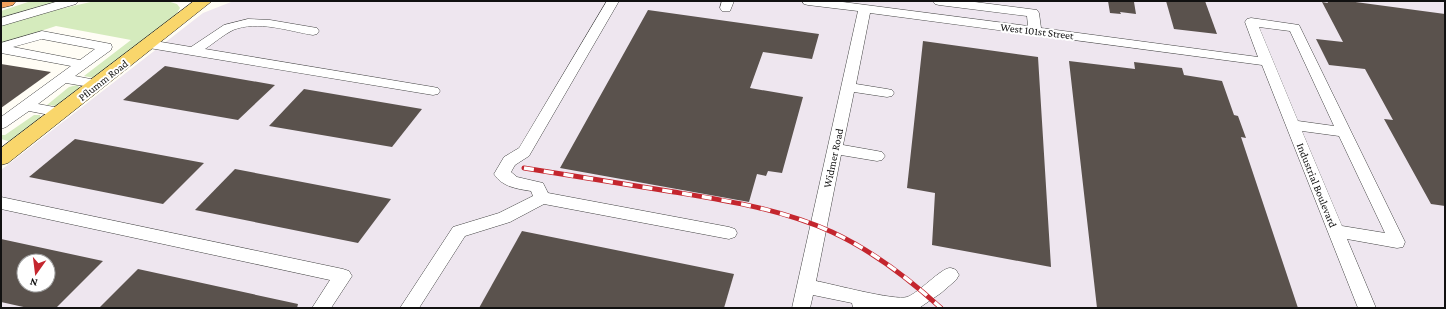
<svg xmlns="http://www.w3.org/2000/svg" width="1446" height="309" font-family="'Crimson Pro',serif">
<rect width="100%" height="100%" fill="#fffdf5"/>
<path fill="#eee6ef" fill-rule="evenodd" d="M1445 1V308H1V170L203 13 231 2ZM24 261H48V285H24Z"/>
<g fill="#d5ebbd">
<path d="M31 1H61L1 20V11Z"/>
<path d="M95 1H167L177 4 180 8 176 15 94 78 84 76 131 40 56 26 1 44V26L42 13Z"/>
<path d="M77 85 80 88 57 106 47 105 69 87Z"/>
<path d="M34 115H40L41 118 13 139 8 141 1 139V135H5Z"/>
</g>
<g fill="#5a524d" fill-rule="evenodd">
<path d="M1108 1 1134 2 1136 14 1120 12 1121 14 1110 13Z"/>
<path d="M1166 1H1205L1217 34 1174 29Z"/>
<path d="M1327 1H1348L1445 14V206L1431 204 1384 119 1393 120 1365 69 1329 65 1316 39 1343 42 1322 2 1328 3Z"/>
<path d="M648 10 819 34 812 59 763 52 750 88 803 97 782 173 768 171 766 176 757 174 749 202 560 168Z"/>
<path d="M923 41 1038 57 1051 267 932 245 935 193 907 188Z"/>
<path d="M1069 61 1135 69 1134 62 1182 68 1184 75 1222 81 1234 115 1238 116 1246 138 1241 137 1298 308H1097Z"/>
<path d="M1 64 51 72 1 108Z"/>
<path d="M165 66 275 85 238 120 123 100Z"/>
<path d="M304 89 422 109 392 147 269 126Z"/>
<path d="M75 139 204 163 163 204 29 177Z"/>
<path d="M235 169 391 199 358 243 195 210Z"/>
<path d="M522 231 734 274 724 308H479Z"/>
<path d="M1 239 103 261 56 308H28L1 302ZM24 261H48V285H24Z"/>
<path d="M138 269 298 304 297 308H99Z"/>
</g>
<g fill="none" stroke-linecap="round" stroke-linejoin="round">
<defs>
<g id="minor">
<path d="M59 1H78L76 4 1 26V18Z"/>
<path d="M607 1H619L529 156 515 165 511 172 517 177 543 183 548 193 729 227 735 229 737 233 735 237 729 239 544 204 510 222 465 236 419 308H400L453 227 499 213 533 196 531 191C518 189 502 187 494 174L504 157 519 148Z"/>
<path d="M722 1H734L730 11H722L720 8Z"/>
<path d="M802 1H835L1028 26 1027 16 939 5 935 4 933 1H967L1037 10 1039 13 1041 28 1258 57 1245 22 1247 19 1251 18 1299 25 1405 242 1403 247 1397 248 1347 239 1376 308H1358L1262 65 870 13 856 84 887 89 892 90 894 93 892 96 887 97 854 92 843 145 877 151 882 152 885 156 882 160 877 161 841 155 816 281C832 284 895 301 907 297 919 293 941 268 950 268 952 268 954 269 956 270L959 275 956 280 941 293 919 308H853L852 303 813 295 810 308H792L858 11 808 5 804 4ZM1259 27 1290 31 1334 126 1298 121ZM1302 131 1339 136 1385 233 1342 226Z"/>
<path d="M248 19 270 20 317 28 319 31 317 34 313 35C288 31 258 20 233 30 223 35 214 43 205 49L433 87 438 88 440 91 438 94 433 95 149 48 144 47 143 44 144 41 149 40 191 47 224 25Z"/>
<path d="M42 31 111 44 112 47 111 50 75 76 101 81 103 84 101 87 96 88 66 83 38 104 65 109 67 112 65 115 60 117 29 111 6 127 1 129V117L71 66 1 53V43ZM42 39 95 49 80 60 13 47Z"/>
<path d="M1 197 343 269 349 271 352 276 331 308H312L330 280 1 209Z"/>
</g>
<path id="major" d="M194 1H212L8 163 1 165V148Z"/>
<path id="highway" d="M1 1H16L13 5 1 8Z"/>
</defs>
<use href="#minor" stroke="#444" stroke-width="1"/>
<use href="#major" stroke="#222" stroke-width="1"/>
<use href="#highway" stroke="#222" stroke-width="1"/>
<use href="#minor" fill="#fff" fill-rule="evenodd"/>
<use href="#major" fill="#f9d66b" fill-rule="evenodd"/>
<use href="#highway" fill="#f5a25d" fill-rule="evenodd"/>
<defs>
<path id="rail" d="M524 168C574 176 624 184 674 192 729 201 781 209 832 232 873 251 908 278 941 308"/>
</defs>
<use href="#rail" stroke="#c4262e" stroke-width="5"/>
<use href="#rail" stroke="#fff" stroke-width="3.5" stroke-dasharray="10" stroke-linecap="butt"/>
</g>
<g text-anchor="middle" stroke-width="4" stroke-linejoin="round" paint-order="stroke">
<g font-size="11" fill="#111" stroke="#fff">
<text transform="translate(1037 31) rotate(7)" y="4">West 101st Street</text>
<text transform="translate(103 80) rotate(-38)" y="4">Pflumm Road</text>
<text transform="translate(833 158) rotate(-78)" y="4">Widmer Road</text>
<text transform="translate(1317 185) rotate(68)" y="4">Industrial Boulevard</text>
</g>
</g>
<rect width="1446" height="309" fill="none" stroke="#111111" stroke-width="4"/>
<g transform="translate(36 273) rotate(194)"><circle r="19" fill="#ffffff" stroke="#a0a0a0"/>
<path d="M0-3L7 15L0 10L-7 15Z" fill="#c4262e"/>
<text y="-6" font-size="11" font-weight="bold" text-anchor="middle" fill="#111111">N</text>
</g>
</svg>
